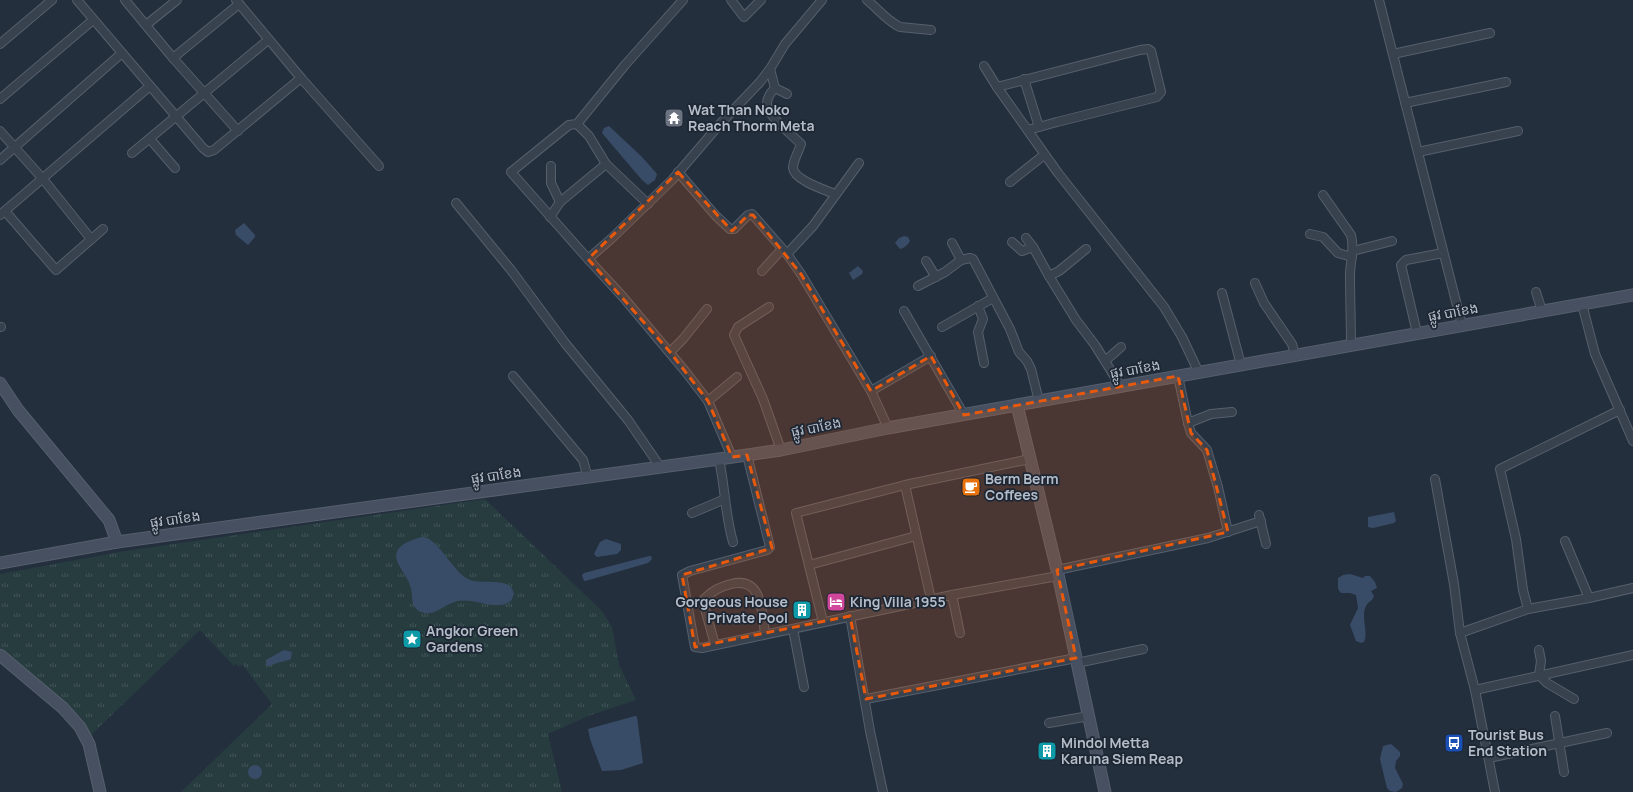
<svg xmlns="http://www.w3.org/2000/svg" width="1633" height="792" font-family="Manrope,'Noto Sans Khmer',sans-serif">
<defs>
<pattern id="park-tufts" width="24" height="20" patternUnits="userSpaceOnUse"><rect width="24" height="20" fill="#263c3f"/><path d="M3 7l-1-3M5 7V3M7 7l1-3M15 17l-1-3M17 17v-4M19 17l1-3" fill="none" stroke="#435659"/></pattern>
</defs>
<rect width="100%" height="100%" fill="#242f3e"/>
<path fill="url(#park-tufts)" d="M485 499 602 611 612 627 619 665 636 700 588 716 548 734 562 792H181L272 704 242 664 239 667 236 664 234 666 200 630 91 735 84 721 67 704 0 648V574L125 551Z"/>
<g fill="#394c67">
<path d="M609 126 642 157 657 174 655 180 648 185 642 180 602 133 604 128Z"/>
<path d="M244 223 255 235V237L248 245 236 235 235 230Z"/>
<path d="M904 236 908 237 910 241C908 245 904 248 900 249L895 243 899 238Z"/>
<path d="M858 266 863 271 862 274 853 280 849 273Z"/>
<path d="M1394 512 1396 521 1394 523 1373 528 1368 527V517Z"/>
<path d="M422 537C437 536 452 571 468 579 481 586 511 575 514 594L511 601C494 613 471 594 452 603 441 607 433 617 421 612 409 607 414 595 410 585 408 579 403 573 400 567 388 548 407 541 422 537Z"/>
<path d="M606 539 621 544V550L617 554 597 557 594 554 600 542Z"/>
<path d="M649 556H651L652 559 648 563 589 580 584 581 582 575 584 573Z"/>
<path d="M1350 574 1363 578 1365 576H1370L1375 582 1377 588 1371 591 1374 596 1372 600C1356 609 1370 631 1364 642L1361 643 1356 641 1350 625 1358 608 1356 595 1350 593H1341L1338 589V578L1343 575Z"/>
<path d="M284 650 292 652 291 659C284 662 277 662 269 666L266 665V660Z"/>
<path d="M635 716 637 717 643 763 621 770 602 771 590 739 588 729Z"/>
<path d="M1391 744 1400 752V756L1396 761 1395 768 1403 784 1402 788 1396 792 1390 791 1387 788 1380 759 1383 746Z"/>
<circle cx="255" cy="772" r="7"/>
</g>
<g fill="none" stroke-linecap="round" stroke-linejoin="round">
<defs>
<g id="street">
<path d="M77 0 203 148 208 152 214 150 301 78"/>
<path d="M125 0 173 58 238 131"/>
<path d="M236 0 301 78 379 166"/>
<path d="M683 0 625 65 577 124 569 125 511 172 588 259 623 297 685 371 708 401 732 457"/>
<path d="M731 0 744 17 761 0"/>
<path d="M867 0C878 9 887 21 900 27L931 30"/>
<path d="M1379 0 1462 325"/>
<path d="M146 25 177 0"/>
<path d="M0 44 52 0"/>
<path d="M1393 54 1490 33"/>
<path d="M173 58 239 4"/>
<path d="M984 66 997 87 1058 173 1164 307 1182 337 1199 373"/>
<path d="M770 69 775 88 787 94"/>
<path d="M1024 79 1039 127"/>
<path d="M997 87 1140 50 1148 49 1151 51 1161 92 1157 97 1057 122 1028 130"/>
<path d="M775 88C770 93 765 101 768 109 771 118 793 136 801 144 799 151 793 160 793 168 794 180 825 190 835 194"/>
<path d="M0 99 93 20"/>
<path d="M1405 103 1506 82"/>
<path d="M577 124 589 136 606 164 648 204"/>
<path d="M0 131 43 179 91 239"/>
<path d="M150 139 175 168"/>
<path d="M1418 152 1518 131"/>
<path d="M132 153 268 40"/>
<path d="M0 160 122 53"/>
<path d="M551 166V183L560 202"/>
<path d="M678 172 716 216 730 229H734L748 215 752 214 787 254 801 274 871 391 888 428"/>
<path d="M1010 182 1044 155"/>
<path d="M1323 195 1351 235C1355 249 1350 261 1350 276 1350 299 1351 322 1351 345"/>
<path d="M456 203 511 270 565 343 628 420 661 468"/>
<path d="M5 211 56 270 103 229"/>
<path d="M0 215 150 86"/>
<path d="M550 217 560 202 606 164"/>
<path d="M1310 234 1323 237 1338 253 1352 257"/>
<path d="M1026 238 1033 247 1049 276 1076 320 1095 345 1121 387"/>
<path d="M1012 242 1022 251 1033 247"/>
<path d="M952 243 961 260"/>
<path d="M1353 251 1392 241"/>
<path d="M787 254 813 226 859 163"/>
<path d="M588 259 611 239 672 180 720 124 760 82 770 69 785 44 822 0"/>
<path d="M926 261 936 277"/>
<path d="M762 271 782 249"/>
<path d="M1049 276 1059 271 1086 249"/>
<path d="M1255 283 1264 303 1292 344 1295 355"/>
<path d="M918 286 945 272 961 260 970 258 973 259 1010 329 1019 352 1027 361 1031 369 1039 401"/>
<path d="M1536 292 1542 311"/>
<path d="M1222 293 1241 365"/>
<path d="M1582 304 1595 354 1633 441"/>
<path d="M978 306 983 319 978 332 984 363"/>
<path d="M769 307 738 327 734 335 763 399 781 450"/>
<path d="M904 311 964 415"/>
<path d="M0 327H1"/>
<path d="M942 327 993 298"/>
<path d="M1417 333 1401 265 1406 260 1443 253"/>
<path d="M670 352 683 339 707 309"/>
<path d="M1105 361 1121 347"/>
<path d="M513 376 583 460 588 478"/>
<path d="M1178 376 1188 423 1191 433 1207 450 1218 487 1228 532"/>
<path d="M871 391 931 356"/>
<path d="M708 401 737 377"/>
<path d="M1188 423 1211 414 1232 412"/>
<path d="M747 455 770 547 767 550 690 571 682 575 695 647 702 648 952 595 1058 576"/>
<path d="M719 459C725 487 725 515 733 542"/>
<path d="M1435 479 1454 584 1460 633 1475 690 1495 792"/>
<path d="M905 485 931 599"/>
<path d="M692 513 725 499"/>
<path d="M1259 515 1266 544"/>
<path d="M1565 541 1589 598"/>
<path d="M809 565 916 536"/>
<path d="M1057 570 1208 538 1261 521"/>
<path d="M952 595 960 633"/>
<path d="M1528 609 1523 590 1516 539 1500 469 1620 410"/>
<path d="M850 616 870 731 883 792"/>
<path d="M823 622 796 513 905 485 1030 459"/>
<path d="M793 629 804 687"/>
<path d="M1460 633 1528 609 1589 598 1633 588"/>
<path d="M715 645 704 605V599C713 590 720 587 731 584 763 576 762 613 765 634"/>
<path d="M1539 650 1541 661 1539 675 1547 683 1574 699"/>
<path d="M1077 663 1143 649"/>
<path d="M1475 690 1633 655"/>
<path d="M866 699 1076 658"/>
<path d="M1555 716 1564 772"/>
<path d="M1049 723 1089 716"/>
<path d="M1489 758 1607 733"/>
</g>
<g id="secondary">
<path d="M0 383 18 410 109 520 117 542"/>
<path d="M1017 405 1057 570 1105 792"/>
<path d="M0 563 117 542 719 459 781 450 888 428 1633 295"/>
<path d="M0 655 63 708 80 727 89 744 100 792"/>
</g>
</defs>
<use href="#street" stroke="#565f6c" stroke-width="10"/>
<use href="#secondary" stroke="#565f6c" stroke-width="13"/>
<use href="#street" stroke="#38414e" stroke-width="8"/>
<use href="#secondary" stroke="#465061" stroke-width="11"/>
</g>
<path fill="#e8590c" fill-opacity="0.2" stroke="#e8590c" stroke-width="3" stroke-dasharray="8 5" stroke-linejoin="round" d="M678 172 732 231 748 215H753L801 274 871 391 931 356 964 415 1178 376 1191 433 1207 450 1228 532 1057 570 1076 658 866 699 850 616 695 647 682 575 772 548 747 455 732 457 708 401 670 352 588 259Z"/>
<defs>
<symbol id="temple-square" viewBox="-11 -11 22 22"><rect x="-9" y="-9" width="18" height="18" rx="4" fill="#6b7280" stroke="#1d2633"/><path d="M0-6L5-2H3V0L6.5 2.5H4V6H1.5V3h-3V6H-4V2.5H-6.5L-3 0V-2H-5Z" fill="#fff"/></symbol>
<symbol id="cafe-square" viewBox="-11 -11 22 22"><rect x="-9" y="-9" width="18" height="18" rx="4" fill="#e8710a" stroke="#1d2633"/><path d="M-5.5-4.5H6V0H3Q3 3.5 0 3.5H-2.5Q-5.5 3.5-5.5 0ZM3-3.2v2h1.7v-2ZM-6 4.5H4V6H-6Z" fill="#fff"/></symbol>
<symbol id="hotel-square" viewBox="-11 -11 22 22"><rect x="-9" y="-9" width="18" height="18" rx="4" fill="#d1479c" stroke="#1d2633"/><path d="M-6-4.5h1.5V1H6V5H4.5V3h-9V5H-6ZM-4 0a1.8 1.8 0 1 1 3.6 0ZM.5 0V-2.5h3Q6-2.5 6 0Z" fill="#fff"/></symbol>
<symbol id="building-square" viewBox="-11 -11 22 22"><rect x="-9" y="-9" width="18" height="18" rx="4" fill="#0f9aa8" stroke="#1d2633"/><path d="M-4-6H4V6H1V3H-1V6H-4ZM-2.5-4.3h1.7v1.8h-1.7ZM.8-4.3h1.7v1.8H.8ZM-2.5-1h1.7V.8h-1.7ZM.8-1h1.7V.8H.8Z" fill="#fff"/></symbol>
<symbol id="sight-square" viewBox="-11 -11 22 22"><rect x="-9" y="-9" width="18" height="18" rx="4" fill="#0f9aa8" stroke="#1d2633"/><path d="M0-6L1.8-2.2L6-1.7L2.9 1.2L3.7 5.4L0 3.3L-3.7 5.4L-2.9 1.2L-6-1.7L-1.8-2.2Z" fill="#fff"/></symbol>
<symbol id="bus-square" viewBox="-11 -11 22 22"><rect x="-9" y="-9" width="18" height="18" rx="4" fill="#1a4fb4" stroke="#1d2633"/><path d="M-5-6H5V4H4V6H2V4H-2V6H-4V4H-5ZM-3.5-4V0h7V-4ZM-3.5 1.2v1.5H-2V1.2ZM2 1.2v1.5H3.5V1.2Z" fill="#fff"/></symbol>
</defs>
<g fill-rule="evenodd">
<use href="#temple-square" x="663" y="107" width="22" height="22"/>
<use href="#cafe-square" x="960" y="476" width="22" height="22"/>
<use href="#hotel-square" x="825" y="591" width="22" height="22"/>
<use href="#building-square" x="791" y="599" width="22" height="22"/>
<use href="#sight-square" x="401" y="628" width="22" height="22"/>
<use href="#bus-square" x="1443" y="732" width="22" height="22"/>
<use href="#building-square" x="1036" y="740" width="22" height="22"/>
</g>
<g text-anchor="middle" stroke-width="3.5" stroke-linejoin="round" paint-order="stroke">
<g font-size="14" font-weight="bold" fill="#b4bcc9" stroke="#1d2633" text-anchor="start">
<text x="688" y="115">Wat Than Noko<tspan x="688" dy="16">Reach Thorm Meta</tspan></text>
<text x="985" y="484">Berm Berm<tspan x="985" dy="16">Coffees</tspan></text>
<text x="788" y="607" text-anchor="end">Gorgeous House<tspan x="788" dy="16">Private Pool</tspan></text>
<text x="850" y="607">King Villa 1955</text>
<text x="426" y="636">Angkor Green<tspan x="426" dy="16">Gardens</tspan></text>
<text x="1468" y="740">Tourist Bus<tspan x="1468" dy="16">End Station</tspan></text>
<text x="1061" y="748">Mindol Metta<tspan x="1061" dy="16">Karuna Siem Reap</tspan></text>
</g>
<g font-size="14" fill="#b4bcc9" stroke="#1d2633">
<text transform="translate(1453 312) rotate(-10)" y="5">ផ្លូវ បាខែង</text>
<text transform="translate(1135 369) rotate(-10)" y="5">ផ្លូវ បាខែង</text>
<text transform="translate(816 427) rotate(-11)" y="5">ផ្លូវ បាខែង</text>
<text transform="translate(496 475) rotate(-8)" y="5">ផ្លូវ បាខែង</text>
<text transform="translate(175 519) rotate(-8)" y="5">ផ្លូវ បាខែង</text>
</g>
</g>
</svg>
